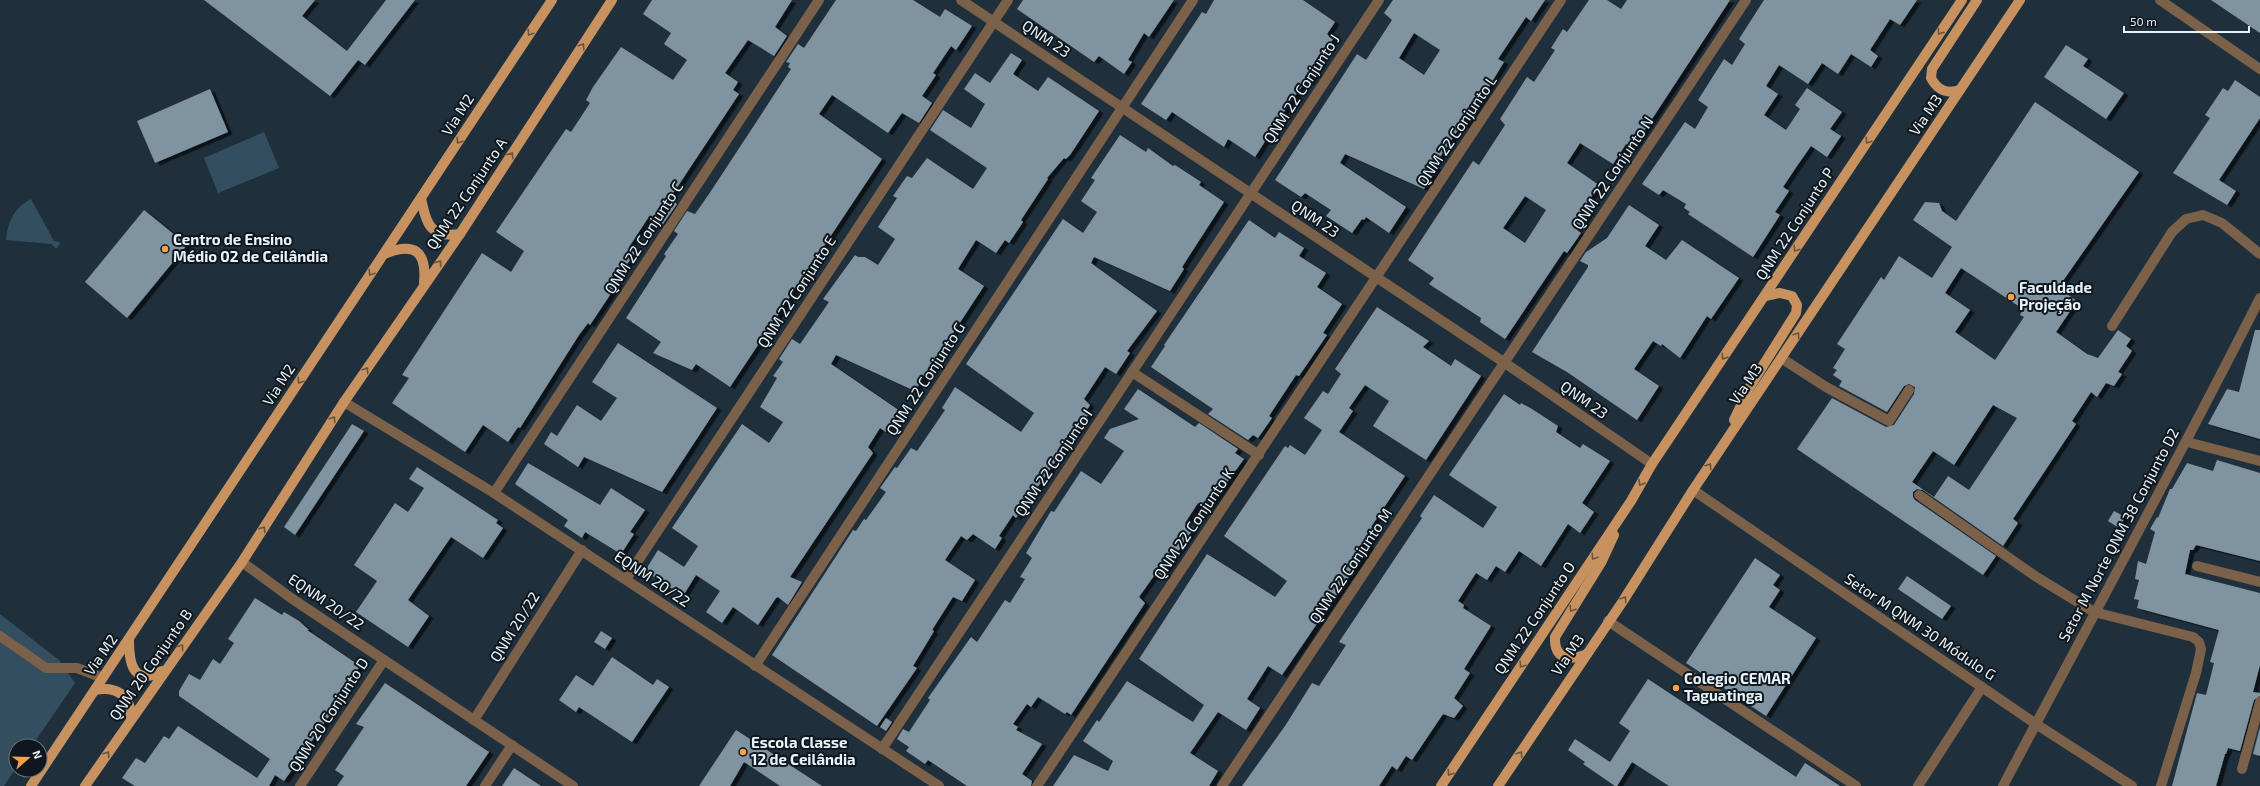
<svg xmlns="http://www.w3.org/2000/svg" width="2260" height="786" font-family="'Exo 2',sans-serif">
<defs>
<filter id="shadow"><feDropShadow dx="4.5" dy="2.5" stdDeviation="0" flood-color="#0009"/></filter>
</defs>
<rect width="100%" height="100%" fill="#1f303c"/>
<g fill="#334e5f">
<path d="M264 132 279 168 218 193 204 158Z"/>
<path d="M31 199 54 241 59 242 60 244 57 248H55L52 244 6 240C8 221 14 208 31 199Z"/>
<path d="M0 614 59 660 75 683 32 746H16V768L4 786H0Z"/>
</g>
<g fill="#7f93a1" fill-rule="evenodd" filter="url(#shadow)">
<path d="M204 0H315L302 16 347 51 386 0H415L365 65 358 60 330 96Z"/>
<path d="M652 0H792L775 27 787 36 774 56 748 40 725 73 738 82 733 90 739 94 670 198 677 204 663 224 650 215 629 247 635 253 615 281 618 283 590 325 588 323 579 335 520 428 518 427 508 442 483 425 465 452 392 403 409 378 402 375 482 253 511 272 524 251 496 232 566 129 571 132 590 103 586 100 593 87 621 47 673 80 687 60 664 44 671 33 643 14Z"/>
<path d="M836 0H913L940 17 945 9 972 26 956 50 951 46 933 73 936 75 922 96 932 103 919 123 902 113 888 133 832 95 819 114 882 159 730 387 696 364 692 370 653 353 661 342 626 318 666 256 664 254 678 234 674 231 687 211 695 214 709 194 791 69 788 67 790 63 786 62 798 44 804 48Z"/>
<path d="M1023 0H1174L1149 37 1144 33 1128 60 1132 62 1124 74 1099 56 1094 62 1017 9Z"/>
<path d="M1214 0H1303L1335 22 1327 34 1333 39 1320 60 1322 62 1309 83 1306 81 1291 101 1255 157 1228 139 1224 147 1172 112 1166 120 1141 104 1202 12 1206 14Z"/>
<path d="M1393 0H1545L1531 21 1526 17 1498 59 1504 62 1465 126 1462 124 1434 166 1438 168 1424 189 1345 154 1340 163 1406 207 1389 233 1366 217 1364 220 1362 219 1352 233 1326 216 1331 210 1305 193 1301 197 1275 180 1357 54 1366 60 1392 20 1384 13ZM1414 33 1440 50 1424 75 1399 58Z"/>
<path d="M1589 0H1607L1621 9 1627 0H1730L1633 148 1626 144 1613 164 1580 143 1567 163 1599 185 1585 206 1591 210 1577 230 1581 233 1567 253 1564 251 1505 339 1480 322 1481 318 1429 284 1434 278 1408 260 1473 161 1479 165 1505 125 1500 119 1527 77 1534 82 1555 50 1551 48 1563 29 1567 32ZM1525 196 1546 210 1525 243 1503 228Z"/>
<path d="M1764 0H1917L1900 25 1890 19 1870 50 1878 56 1871 67 1851 54 1838 74 1822 63 1808 84 1779 65 1766 86 1778 94 1764 115 1786 130 1800 109 1795 105 1807 88 1842 112 1830 129 1841 136 1827 157 1811 146 1797 166 1783 187 1789 191 1775 212 1780 215 1753 257 1688 214 1690 212 1684 208 1686 204 1663 190 1659 195 1642 184 1685 122 1695 129 1708 107 1698 100 1724 59 1732 65 1745 44 1739 39Z"/>
<path d="M2211 0H2260V33Z"/>
<path d="M2066 45 2088 59 2083 66 2124 93 2106 119 2044 77Z"/>
<path d="M1011 53 1022 60 1013 74 1038 91 1048 77 1099 111 1070 155 1066 159 1064 158 1047 178 1048 179 1021 220 1023 222 1009 243 1005 240 996 253 976 240 958 269 984 286 915 391 836 355 831 364 900 411 886 432 880 428 868 447 873 453 790 577 802 582 788 605 778 597 776 598 758 625 733 607 722 623 706 612 720 591 696 575 683 596 645 571 658 550 684 567 698 546 672 528 742 424 769 443 783 422 760 407 777 378 773 376 783 362 779 359 792 339 800 344 829 302 823 299 855 255 858 257H865L878 265 895 239 878 227 897 198 893 196 907 176 912 178 927 158 973 189 987 168 930 130 943 110 971 128 985 104 964 89 975 73 990 83Z"/>
<path d="M2235 80 2260 97V118L2219 180 2236 191 2227 205 2173 173 2210 118 2205 115 2223 88 2228 91Z"/>
<path d="M210 89 228 132 155 163 137 121Z"/>
<path d="M2035 102 2139 172 2058 288 2077 301 2056 332 2087 354 2098 358 2118 330 2131 339 2126 346 2132 351 2118 372 2122 374 2114 386 2106 383 2097 397 2091 392 2072 421 2076 424 2013 519 2018 523 2003 546 1923 490 1917 489 1913 492V497L1915 500 1996 556 1983 575 1797 449 1832 398 1886 427 1894 425 1914 394 1915 387 1909 384 1904 386 1887 412 1839 386 1842 381 1833 375 1837 370 1833 368 1845 349 1837 344 1881 277 1884 280 1899 256 1932 278 1952 247 1913 220 1925 202 1939 203 1942 211 1956 221ZM1961 268 2023 309 2020 315 2024 317 1995 360 1955 332 1970 310 1945 293ZM1993 405 2017 418 1969 490 1948 476 1934 497 1912 482 1933 451 1954 465Z"/>
<path d="M1120 135 1146 152 1148 148 1173 166 1175 165 1201 182 1199 185 1224 202 1182 267 1184 269 1170 291 1094 257 1091 263 1157 311 1127 351 1130 353 1116 374 1105 367 1084 399 1090 405 1085 413 1088 415 1016 518 1013 515 999 536 1002 538 995 549 973 534 967 540 961 536 945 560 975 580 962 601 953 597 932 630 934 631 913 666 917 668 877 726 772 655 853 530 856 531 864 519 866 520 886 492 880 488 895 467 897 468 911 448 917 451 945 410 942 408 955 387 1021 432 1034 413 966 364 1063 219 1083 233 1097 212 1081 201 1095 180 1091 178Z"/>
<path d="M1629 205 1659 225 1645 246 1666 260 1682 240 1739 278 1711 319 1707 316 1680 358 1662 344 1661 346 1653 341 1634 369 1659 386 1637 420 1567 372 1532 352 1588 267V265L1580 261 1586 252 1607 238Z"/>
<path d="M144 210 187 245 127 318 85 282Z"/>
<path d="M1249 220 1275 238 1279 232 1304 248 1299 256 1326 273 1317 287 1342 304 1323 333 1327 335 1299 376 1296 375 1269 416 1272 418 1258 438 1253 435 1248 440 1208 414 1213 409 1151 367 1165 346 1164 345Z"/>
<path d="M1377 307 1429 341 1423 347 1451 366 1455 359 1481 376 1426 460 1373 426 1389 401 1365 385 1349 408 1353 411 1339 432 1405 476 1371 527 1377 531 1368 545 1370 546 1282 675 1268 666 1247 699 1260 708 1246 730 1218 712 1190 753 1218 771 1209 786H1053L1074 755 1108 771 1113 761 1083 741 1097 720 1099 722 1127 681 1193 722 1204 705 1139 659 1207 554 1275 597 1287 581 1224 536 1285 446 1288 448 1290 445 1305 455 1322 430 1304 418 1323 391 1328 394 1341 374 1335 369Z"/>
<path d="M2255 330H2260V439L2208 424 2227 389 2239 392Z"/>
<path d="M618 343 717 408 662 492 584 457 578 467 544 444 551 432 557 436 577 405 601 421 617 398 592 382Z"/>
<path d="M1138 389 1195 427 1199 423 1238 449 1235 453 1244 459 1208 508 1198 503 1185 523 1194 528 1161 577 1156 573 1139 597 1145 603 1071 715 1067 712 1065 714 1038 697 1031 707 1027 704 1013 724 1018 727 1016 730 1042 744 1022 774 1032 781 1031 786H967L928 760 925 764 906 751 909 747 897 739 903 729 909 732 930 700 928 698 971 637 977 642 1005 600 1010 603 1025 579 1020 577 1032 558 1026 553 1051 511 1054 512 1081 471 1101 484 1124 451 1104 438 1110 429 1139 419 1124 409Z"/>
<path d="M1504 394 1520 405 1521 403 1532 409 1558 426 1556 432 1580 448 1583 444 1610 461 1582 503 1594 512 1580 533 1568 524 1541 566 1519 551 1505 572 1496 566 1487 580 1476 573 1458 601 1464 605 1463 608 1491 626 1464 669 1470 673 1454 698 1463 706 1454 718 1443 714 1412 760 1406 756 1397 770 1392 766 1379 786H1242L1285 726 1312 683 1319 686 1346 645 1339 642 1422 518 1420 516 1434 495 1483 528 1497 507 1449 475Z"/>
<path d="M352 424 364 431 295 535 284 527Z"/>
<path d="M2217 460 2260 473V561L2196 545 2193 550H2190L2185 574 2260 593V665L2253 692 2260 693V696L2254 700 2240 751 2228 748 2226 754H2225L2216 786H2172L2197 693 2206 695 2214 663 2210 662 2219 630 2137 608 2139 600 2134 599 2139 580 2135 579 2138 561 2146 564 2155 532 2150 529 2157 517 2158 518 2170 489H2172L2187 463 2213 471Z"/>
<path d="M528 463 600 505 611 488 645 510 630 532 634 534 621 554 585 532 582 538 564 526 568 520 515 484Z"/>
<path d="M417 467 498 520 496 523 503 528 483 558 451 537 408 600 429 616 408 647 356 612 377 581 354 565 395 503 408 512 424 488 409 479Z"/>
<path d="M2114 511 2125 517 2119 528 2108 521Z"/>
<path d="M1755 558 1780 575 1773 585 1780 590 1769 607 1816 638 1766 716 1686 663Z"/>
<path d="M1907 576 1951 606 1942 619 1898 589Z"/>
<path d="M255 598 282 615 284 612 299 621 309 630H307L360 666 332 708 334 709 284 781 275 775 269 786H135L122 778 136 758 145 763 164 736 169 739 178 726 257 778 270 759 179 696V691L189 674 200 680 213 659 220 664 234 643 228 639Z"/>
<path d="M601 631 612 638 605 649 594 642Z"/>
<path d="M612 657 653 685 657 679 669 687 632 742 579 707 576 712 559 700 576 675 593 686Z"/>
<path d="M1648 679 1796 777 1805 763 1840 786H1669L1632 762 1617 786H1615L1583 764 1585 762 1568 750 1575 739 1610 762 1630 731 1619 723Z"/>
<path d="M385 683 489 752 466 786H337L344 776 335 770 364 727 356 724Z"/>
<path d="M886 718 892 722 886 731 880 727Z"/>
<path d="M2260 727V756L2253 754Z"/>
<path d="M736 730 822 786H780L744 762 730 786H699Z"/>
<path d="M514 768 541 786H502Z"/>
</g>
<g fill="none" stroke-linecap="round" stroke-linejoin="round">
<g stroke="#7b6149" stroke-width="10">
<path d="M961 0 1505 363 1652 464"/>
<path d="M2160 0 2260 69"/>
<path d="M2112 326 2172 232 2186 219 2203 215 2222 223 2260 254"/>
<path d="M1781 358 1826 387 1889 421 1909 390"/>
<path d="M1132 372 1259 455"/>
<path d="M344 402 494 493 939 786"/>
<path d="M2187 442 2260 461"/>
<path d="M1693 490 2036 724 2132 786"/>
<path d="M494 493 819 0"/>
<path d="M1919 495 2035 576 2094 612 2193 637 2199 642 2201 649 2196 673 2161 786"/>
<path d="M242 562 291 598 573 786"/>
<path d="M2197 566 2260 582"/>
<path d="M626 579 1008 0"/>
<path d="M1608 621 1856 786"/>
<path d="M0 636 46 668H77L103 678"/>
<path d="M755 666 1193 0"/>
<path d="M474 720 582 550"/>
<path d="M882 749 1379 0"/>
<path d="M2242 769 2260 702"/>
<path d="M300 786 384 660"/>
<path d="M485 786 512 745"/>
<path d="M1037 786 1561 0"/>
<path d="M1222 786 1746 0"/>
<path d="M1918 786 1982 687"/>
<path d="M2003 786C2089 623 2177 462 2260 298"/>
</g>
<g stroke="#c7925f" stroke-width="10">
<path d="M1960 90C1947 94 1938 91 1931 78L1932 69 1977 0"/>
<path d="M421 198C426 225 431 238 460 234"/>
<path d="M384 254C414 242 427 250 424 283"/>
<path d="M1734 420 1749 388 1796 313 1797 305 1792 296 1780 293 1765 296"/>
<path d="M129 641C129 665 134 686 162 671"/>
<path d="M1587 654C1570 661 1554 660 1555 637L1602 561 1614 535"/>
<path d="M95 690C116 686 131 695 131 718"/>
<path d="M31 786 552 0"/>
<path d="M85 786 242 562 344 402 460 234 612 0"/>
<path d="M1441 786 1631 501 1652 464 1962 0"/>
<path d="M1498 786 1623 601 1693 490 2020 0"/>
</g>
</g>
<defs><path id="oneway-chevron" d="M-2-3.5L2.5 0L-2 3.5" fill="none" stroke-width="1.6" stroke-linecap="round" stroke-linejoin="round"/></defs>
<g stroke="#6b543e">
<use href="#oneway-chevron" transform="translate(1940 32) rotate(124)"/>
<use href="#oneway-chevron" transform="translate(530 33) rotate(123)"/>
<use href="#oneway-chevron" transform="translate(582 46) rotate(-57)"/>
<use href="#oneway-chevron" transform="translate(459 141) rotate(123)"/>
<use href="#oneway-chevron" transform="translate(1868 141) rotate(124)"/>
<use href="#oneway-chevron" transform="translate(511 155) rotate(-57)"/>
<use href="#oneway-chevron" transform="translate(1796 249) rotate(123)"/>
<use href="#oneway-chevron" transform="translate(439 263) rotate(-54)"/>
<use href="#oneway-chevron" transform="translate(371 273) rotate(123)"/>
<use href="#oneway-chevron" transform="translate(1797 335) rotate(-56)"/>
<use href="#oneway-chevron" transform="translate(1724 357) rotate(124)"/>
<use href="#oneway-chevron" transform="translate(366 370) rotate(-56)"/>
<use href="#oneway-chevron" transform="translate(300 381) rotate(123)"/>
<use href="#oneway-chevron" transform="translate(333 419) rotate(-57)"/>
<use href="#oneway-chevron" transform="translate(1709 466) rotate(-56)"/>
<use href="#oneway-chevron" transform="translate(1641 483) rotate(120)"/>
<use href="#oneway-chevron" transform="translate(263 529) rotate(-57)"/>
<use href="#oneway-chevron" transform="translate(1594 557) rotate(124)"/>
<use href="#oneway-chevron" transform="translate(1624 599) rotate(-56)"/>
<use href="#oneway-chevron" transform="translate(1572 609) rotate(122)"/>
<use href="#oneway-chevron" transform="translate(181 647) rotate(-54)"/>
<use href="#oneway-chevron" transform="translate(1522 665) rotate(124)"/>
<use href="#oneway-chevron" transform="translate(107 754) rotate(-56)"/>
<use href="#oneway-chevron" transform="translate(1520 754) rotate(-56)"/>
<use href="#oneway-chevron" transform="translate(1450 773) rotate(124)"/>
</g>
<g fill="#f6a247" stroke="#0f171c" stroke-width="1.5">
<circle cx="165" cy="249" r="4"/>
<circle cx="2011" cy="297" r="4"/>
<circle cx="1676" cy="688" r="4"/>
<circle cx="743" cy="752" r="4"/>
</g>
<g text-anchor="middle" stroke-width="4" stroke-linejoin="round" paint-order="stroke">
<g font-size="15" fill="#e8f3fb" stroke="#0f171c">
<text transform="translate(1046 39) rotate(34)" y="5">QNM 23</text>
<text transform="translate(1302 89) rotate(-57)" y="5">QNM 22 Conjunto J</text>
<text transform="translate(458 115) rotate(-57)" y="5">Via M2</text>
<text transform="translate(1926 115) rotate(-56)" y="5">Via M3</text>
<text transform="translate(1457 131) rotate(-56)" y="5">QNM 22 Conjunto L</text>
<text transform="translate(1613 173) rotate(-56)" y="5">QNM 22 Conjunto N</text>
<text transform="translate(467 194) rotate(-56)" y="5">QNM 22 Conjunto A</text>
<text transform="translate(1315 219) rotate(34)" y="5">QNM 23</text>
<text transform="translate(1795 224) rotate(-57)" y="5">QNM 22 Conjunto P</text>
<text transform="translate(644 238) rotate(-57)" y="5">QNM 22 Conjunto C</text>
<text transform="translate(797 292) rotate(-57)" y="5">QNM 22 Conjunto E</text>
<text transform="translate(926 379) rotate(-57)" y="5">QNM 22 Conjunto G</text>
<text transform="translate(1746 384) rotate(-56)" y="5">Via M3</text>
<text transform="translate(279 385) rotate(-57)" y="5">Via M2</text>
<text transform="translate(1584 400) rotate(35)" y="5">QNM 23</text>
<text transform="translate(1054 463) rotate(-56)" y="5">QNM 22 Conjunto I</text>
<text transform="translate(1194 524) rotate(-56)" y="5">QNM 22 Conjunto K</text>
<text transform="translate(2119 535) rotate(-62)" y="5">Setor M Norte QNM 38 Conjunto D2</text>
<text transform="translate(1351 566) rotate(-56)" y="5">QNM 22 Conjunto M</text>
<text transform="translate(652 579) rotate(34)" y="5">EQNM 20/22</text>
<text transform="translate(326 602) rotate(34)" y="5">EQNM 20/22</text>
<text transform="translate(1535 618) rotate(-56)" y="5">QNM 22 Conjunto O</text>
<text transform="translate(515 627) rotate(-58)" y="5">QNM 20/22</text>
<text transform="translate(1920 627) rotate(34)" y="5">Setor M QNM 30 Módulo G</text>
<text transform="translate(101 655) rotate(-55)" y="5">Via M2</text>
<text transform="translate(1568 655) rotate(-56)" y="5">Via M3</text>
<text transform="translate(151 665) rotate(-55)" y="5">QNM 20 Conjunto B</text>
<text transform="translate(329 715) rotate(-57)" y="5">QNM 20 Conjunto D</text>
</g>
<g font-size="15" font-weight="bold" fill="#e8f3fb" stroke="#0f171c" text-anchor="start">
<text x="173" y="245">Centro de Ensino<tspan x="173" dy="17">Médio 02 de Ceilândia</tspan></text>
<text x="2019" y="293">Faculdade<tspan x="2019" dy="17">Projeção</tspan></text>
<text x="1684" y="684">Colegio CEMAR<tspan x="1684" dy="17">Taguatinga</tspan></text>
<text x="751" y="748">Escola Classe<tspan x="751" dy="17">12 de Ceilândia</tspan></text>
</g>
</g>
<g transform="translate(28 758) rotate(70)"><circle r="19" fill="#0f171c" stroke="#666f75"/>
<path d="M0-3L7 15L0 10L-7 15Z" fill="#f6a247"/>
<text y="-6" font-size="11" font-weight="bold" text-anchor="middle" fill="#e8f3fb">N</text>
</g>
<path d="M2124 26v6h125v-6" fill="none" stroke="#e8f3fb" stroke-width="2"/>
<text x="2130" y="26" font-size="12" fill="#e8f3fb" stroke="#0f171c" stroke-width="3" paint-order="stroke">50 m</text>
</svg>
